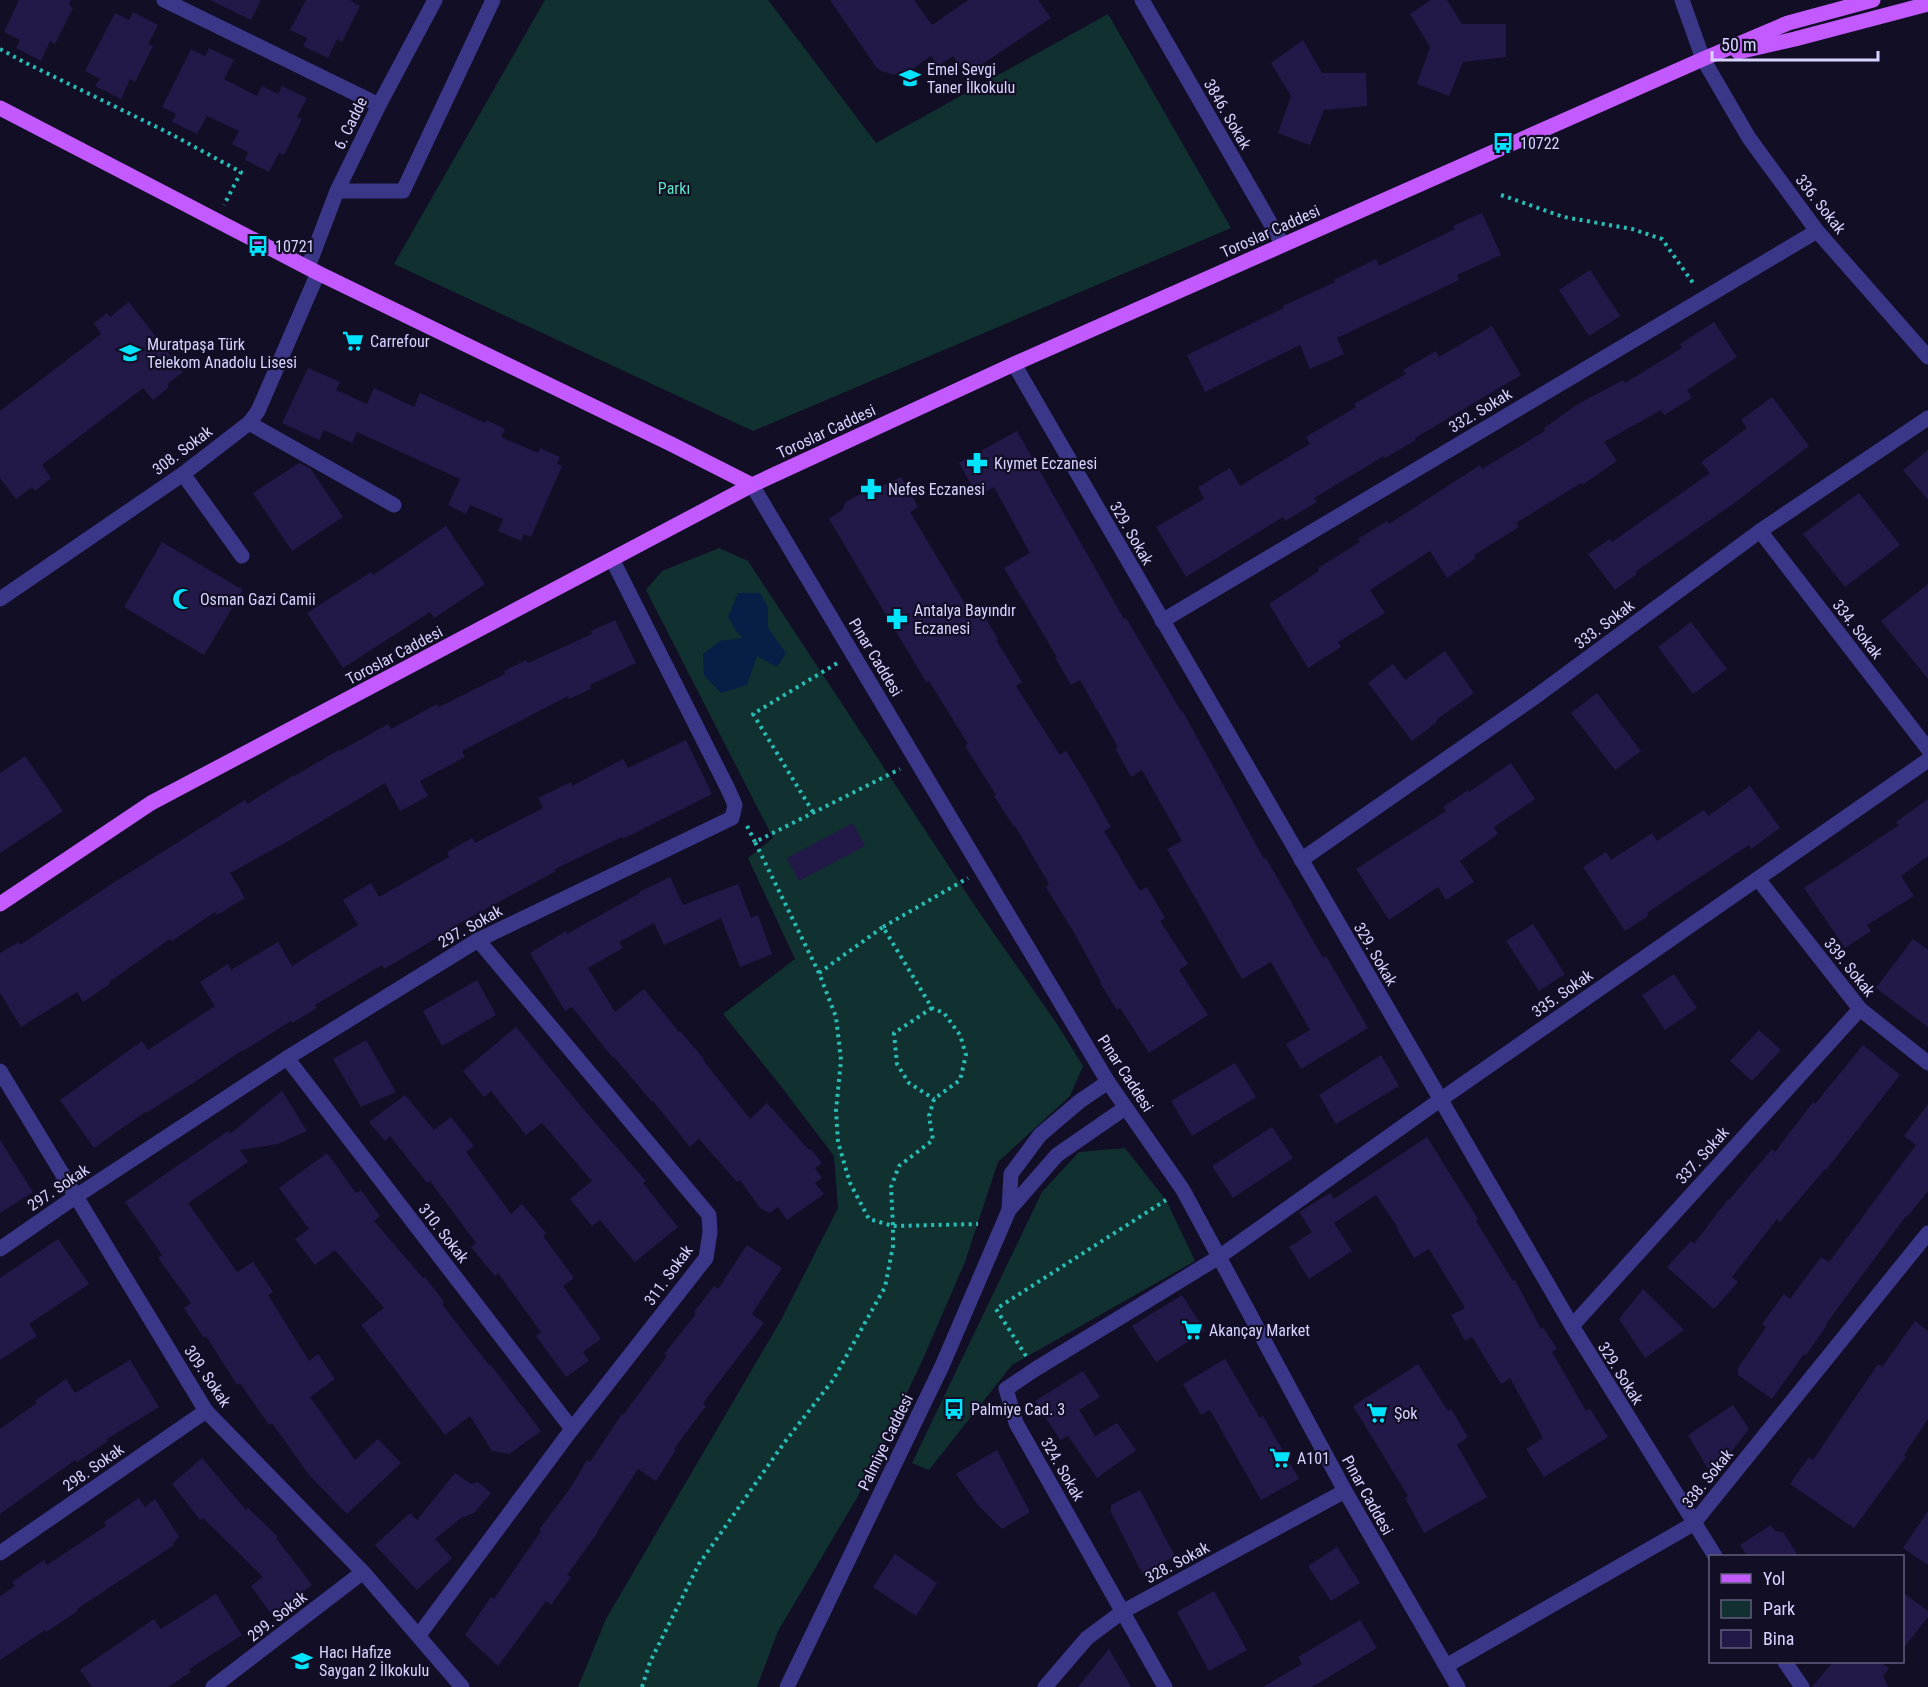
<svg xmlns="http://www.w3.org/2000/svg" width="1928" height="1687" font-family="'Roboto Condensed',sans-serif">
<rect width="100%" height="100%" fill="#120e26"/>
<g fill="#103130">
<path d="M545 0H768L876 143 1108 14 1231 228 753 431 394 264Z"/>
<path d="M719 548 748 561 977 909 1057 1024 1083 1066 1070 1096 998 1162 965 1262 923 1359 858 1496 778 1631 757 1687H578L606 1619 781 1320 838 1208 834 1156 780 1085 723 1014 795 959 748 858 773 838 646 590 662 571Z"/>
<path d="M1125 1148 1166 1200 1195 1261 1012 1365 929 1470 912 1463 1042 1192 1079 1152Z"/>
</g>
<path fill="#071e46" d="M738 593H760L768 607V628L786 653 777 667 757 656 747 685 721 693 704 675 703 654 720 641 743 638 737 632 728 617Z"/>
<g fill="#231948">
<path d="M19 0H71L69 5 73 8 55 44 50 41 41 61 16 48 20 40 4 32Z"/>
<path d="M210 0H261L251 20Z"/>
<path d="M306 0H349L360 6 342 42 337 39 328 58 303 46 307 38 290 30Z"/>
<path d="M830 0H914L932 25 968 0H1038L1051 18 966 75 953 56 938 66 931 56 908 72 895 75 881 71 876 67Z"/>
<path d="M1431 0H1447L1462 24H1506V57L1463 62 1449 96 1417 84 1430 47 1410 14Z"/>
<path d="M133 12 158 25 148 44 153 46 135 82 130 79 121 99 95 86 100 79 85 71 115 13 129 20Z"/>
<path d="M1303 40 1322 73H1366L1367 106 1324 110 1310 145 1278 133 1291 96 1271 63Z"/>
<path d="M209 48 234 60 224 79 257 96 262 86 278 94 282 86 307 98 297 117 302 119 284 155 279 153 269 172 245 160 248 152 232 144 239 131 207 116 197 134 172 122 176 114 162 107 191 49 205 56Z"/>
<path d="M1482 213 1501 255 1457 275 1459 280 1337 338 1344 354 1310 369 1300 345 1205 392 1187 355 1284 308 1283 306 1335 282 1334 280 1376 259 1379 266 1455 229 1453 226Z"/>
<path d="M1590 270 1620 316 1589 336 1559 290Z"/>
<path d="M129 302 183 372 167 384 169 387 153 400 143 388 42 465 51 478 35 491 32 487 16 499 0 478V411L101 334 94 323 107 313 110 317Z"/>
<path d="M1714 322 1737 357 1687 390 1692 398 1664 415 1661 410 1604 442 1617 461 1582 485 1581 483 1516 523 1519 527 1474 555 1476 558 1447 578 1430 551 1370 590 1385 613 1338 642 1341 647 1308 668 1269 604 1319 571 1318 568 1360 542 1358 539 1387 521 1389 524 1480 465 1482 469 1545 431 1544 428 1578 404 1623 380 1625 383 1682 348 1680 344Z"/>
<path d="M1492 326 1521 375 1415 438 1416 440 1385 458 1384 456 1314 498 1317 502 1285 521 1283 517 1186 577 1156 527 1204 499 1198 487 1230 468 1240 486 1310 444 1306 437 1356 407 1354 404 1406 374 1403 370 1436 351 1439 357Z"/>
<path d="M308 368 340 382 336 390 367 404 374 388 414 407 420 393 485 423 486 420 505 429 501 437 538 453 540 448 560 457 557 464 562 466 531 537 524 534 521 541 498 531 503 519 470 505 466 514 448 505 460 479 401 452 357 432 352 443 324 430 319 440 282 423Z"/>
<path d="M1772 397 1809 446 1733 504 1635 572 1637 574 1615 590 1588 554 1610 539 1612 542 1710 473 1701 462 1747 428 1741 420Z"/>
<path d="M1017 431 1124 619 1126 618 1181 711 1182 710 1264 859 1266 858 1323 958 1326 956 1368 1028 1301 1069 1286 1044 1310 1030 1271 962 1242 979 1167 849 1182 841 1142 770 1131 777 1115 748 1118 747 1080 680 1071 685 1055 658 1057 657 1004 568 1030 553 994 487 978 496 959 463Z"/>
<path d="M1928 450V500L1903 470Z"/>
<path d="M299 463 310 468 343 517 292 551 253 493Z"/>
<path d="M901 477 918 507 910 512 974 619 983 614 998 639 996 640 1022 682 1016 686 1060 755 1066 751 1083 778 1111 827 1104 831 1140 891 1147 887 1165 918 1160 921 1188 964 1179 970 1208 1015 1149 1053 1120 1008 1117 1010 1100 983 1101 982 1073 931 1046 887 1049 884 1015 826 1014 827 994 796 996 795 965 746 968 744 929 681 926 682 829 519 842 510 846 502 876 485H884Z"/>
<path d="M1859 493 1900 545 1845 587 1803 534Z"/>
<path d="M446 526 485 584 434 618 430 612 343 668 307 613 371 572 373 575Z"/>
<path d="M162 542 243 590 204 655 124 607Z"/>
<path d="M1928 584V679L1881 621Z"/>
<path d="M615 620 636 663 590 685 591 689 569 699 568 696 462 751 465 757 420 781 428 796 400 811 385 783 292 839 230 873 245 898 217 915 215 912 172 941 170 939 109 982 110 984 83 1002 77 992 21 1027 0 993V953L19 942 20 945 110 885 245 800 247 804 294 775V776L339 750 340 751 388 724 391 729 437 704 439 707 505 674 504 671 526 660 528 663 592 634 591 631Z"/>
<path d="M1691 622 1727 669 1693 694 1658 647Z"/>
<path d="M1445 651 1474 693 1436 720 1437 722 1412 741 1368 683 1393 664 1405 680Z"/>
<path d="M1597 693 1641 751 1615 770 1571 713Z"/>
<path d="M686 740 712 794 623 839 622 837 555 869 556 871 458 924 459 925 384 969 382 965 315 1005 317 1008 292 1023 291 1021 243 1051V1050L196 1081 146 1113 145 1112 94 1148 60 1100 142 1041 148 1050 215 1006 200 982 228 964 231 970 278 942 292 966 358 925 343 900 371 883 379 897 449 857 447 852 472 838 475 843 543 808 538 798 571 782 572 786 623 759 628 768Z"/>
<path d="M25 756 63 811 0 853V773Z"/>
<path d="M1511 763 1535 799 1494 827 1498 834 1460 861 1474 882 1446 900 1438 887 1389 920 1356 869 1446 811 1443 807 1468 790 1469 792Z"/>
<path d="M1750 786 1780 828 1751 849 1749 845 1688 885 1647 913 1648 916 1625 931 1583 867 1606 852 1611 860 1652 833 1657 841 1704 810 1708 816Z"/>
<path d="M1928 799V856L1901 876 1914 896 1867 925 1871 931 1845 948 1804 888 1899 825 1896 822Z"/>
<path d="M853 823 865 846 799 881 787 858Z"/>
<path d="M670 877 683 905 738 884 751 918 758 915 772 954 740 967 721 918 664 945 654 923 619 942 623 948 588 968 615 1012 644 989 679 1032 680 1031 704 1059 703 1060 750 1119 767 1103 809 1150 811 1149 822 1163 815 1168 822 1178 815 1183 824 1194 787 1220 778 1207 770 1213 760 1208 740 1180 737 1182 699 1139 690 1147 653 1101 652 1102 614 1057 613 1058 572 1007 565 1011 530 953 566 931 567 934 640 893 639 892Z"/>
<path d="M1533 924 1565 974 1539 991 1506 941Z"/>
<path d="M1913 939 1928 950V1027L1876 988Z"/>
<path d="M1674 974 1697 1008 1665 1030 1642 995Z"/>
<path d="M477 980 496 1015 442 1046 423 1011Z"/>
<path d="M516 1027 585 1111 646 1181 643 1183 678 1227 635 1262 600 1220 592 1226 570 1199 592 1181 542 1123 526 1135 491 1091 484 1097 463 1071Z"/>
<path d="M1759 1030 1781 1050 1752 1081 1730 1061Z"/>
<path d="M366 1040 396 1092 361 1107 333 1059Z"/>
<path d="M1863 1045 1900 1075 1826 1170 1825 1169 1780 1222 1777 1219 1732 1277 1738 1282 1714 1309 1667 1267 1691 1241 1694 1244 1728 1199 1729 1200 1772 1149 1775 1152 1813 1102 1815 1104Z"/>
<path d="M1381 1055 1399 1086 1336 1124 1319 1095Z"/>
<path d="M1235 1063 1256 1097 1192 1136 1171 1101Z"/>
<path d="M282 1091 307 1131 278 1144 240 1150 248 1162 188 1203 237 1272 253 1262 273 1292 268 1295 309 1361 318 1354 335 1379 310 1397 355 1460 378 1439 401 1463 347 1514 309 1475 272 1423 269 1425 240 1383 237 1385 206 1336 204 1338 184 1308 191 1303 158 1258 162 1255 125 1202 228 1131 230 1134Z"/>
<path d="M405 1095 434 1130 451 1117 474 1146 466 1152 511 1214 522 1204 546 1233 543 1236 574 1278 563 1286 601 1339 583 1352 589 1361 566 1377 536 1336 541 1332 498 1273 495 1276 471 1247 476 1243 430 1181 427 1183 390 1136 385 1141 369 1122Z"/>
<path d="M1928 1104V1191L1907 1217 1906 1216 1826 1324 1827 1325 1806 1355 1804 1354 1772 1399 1738 1375V1368L1766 1327 1762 1324 1784 1294 1790 1299 1821 1257 1829 1262 1916 1145 1904 1136Z"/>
<path d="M1272 1127 1293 1158 1233 1198 1212 1166Z"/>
<path d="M1427 1137 1478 1219 1476 1221 1513 1281 1515 1280 1541 1329 1543 1327 1557 1349 1552 1352 1586 1411 1590 1409 1608 1437 1544 1477 1526 1449 1543 1438 1510 1378 1501 1384 1472 1337 1465 1341 1451 1315 1465 1308 1429 1249 1414 1258 1397 1229 1398 1228 1376 1195 1334 1223 1352 1251 1309 1279 1289 1247 1312 1232 1299 1212 1330 1193 1334 1199Z"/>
<path d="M0 1140 33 1192 0 1213Z"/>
<path d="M327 1153 356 1193 361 1190 380 1216 374 1221 423 1278 425 1277 444 1302 442 1304 489 1365 490 1364 541 1431 509 1454 492 1451 470 1416 445 1435 361 1325 384 1308 335 1250 315 1265 295 1239 309 1229 279 1188Z"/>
<path d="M58 1239 89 1284 29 1324 37 1336 0 1360V1278Z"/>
<path d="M747 1245 782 1268 752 1314 764 1323 703 1403 706 1406 674 1449 676 1450 656 1481 638 1469 597 1532H598L567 1575 571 1577 551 1605 546 1601 498 1666 465 1635 491 1597 494 1599 541 1531 539 1530 571 1487 587 1460 590 1462 622 1414 623 1415 667 1356 664 1354 696 1314 694 1312 714 1286 718 1289Z"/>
<path d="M1643 1289 1684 1330 1645 1358 1619 1319Z"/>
<path d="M1182 1295 1205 1331 1156 1362 1132 1326Z"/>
<path d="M1915 1321 1928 1331V1419L1904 1455 1906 1457 1854 1528 1790 1484 1809 1457 1813 1460 1878 1364 1882 1367Z"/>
<path d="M1225 1359 1260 1418 1263 1416 1299 1479 1261 1500 1210 1410 1201 1415 1183 1384Z"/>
<path d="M130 1360 159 1407 107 1439 108 1441 77 1462 75 1460 0 1514V1429L37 1403 35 1401 66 1379 75 1393Z"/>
<path d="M1418 1364 1448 1411 1451 1409 1468 1437 1457 1445 1487 1497 1424 1533 1405 1498 1408 1496 1353 1406Z"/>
<path d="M1083 1371 1100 1397 1079 1410 1095 1436 1117 1423 1136 1450 1097 1478 1068 1436 1060 1440 1035 1401Z"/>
<path d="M1733 1405 1749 1429 1712 1476 1688 1435Z"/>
<path d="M997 1450 1030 1512 1002 1529 977 1504 956 1474Z"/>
<path d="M202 1458 246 1510 248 1508 278 1537 276 1538 312 1585 272 1615 251 1586 263 1577 203 1518 200 1520 172 1484Z"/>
<path d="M455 1473 471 1484 478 1482 491 1493 474 1513 461 1518 435 1539 452 1558 417 1590 375 1545 410 1513 417 1520Z"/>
<path d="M1140 1490 1175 1556 1142 1573 1111 1512V1505Z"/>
<path d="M139 1498 145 1507 155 1499 179 1537 173 1543 174 1545 77 1609 78 1611 46 1632 45 1630 0 1660V1596L15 1586 12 1582 44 1560 47 1565 106 1526 104 1522Z"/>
<path d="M1928 1511V1565L1903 1548Z"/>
<path d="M1771 1525 1775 1531 1783 1532 1799 1557H1748L1740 1545Z"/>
<path d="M1337 1547 1360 1583 1331 1601 1308 1566Z"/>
<path d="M895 1554 937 1583 916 1616 873 1587Z"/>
<path d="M1214 1591 1247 1650 1209 1671 1177 1612Z"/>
<path d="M1902 1592 1928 1611V1617L1902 1650Z"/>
<path d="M216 1594 242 1635 189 1669 191 1672 168 1687H92L80 1670 154 1619 161 1629Z"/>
<path d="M1360 1620 1377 1648 1312 1687H1263L1302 1664 1298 1657Z"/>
<path d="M1109 1649 1131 1687H1078Z"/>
<path d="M1833 1662H1879L1889 1668 1883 1676 1888 1687H1812Z"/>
</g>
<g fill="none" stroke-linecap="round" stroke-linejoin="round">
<g stroke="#28beb6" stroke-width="4" stroke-dasharray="3 4.5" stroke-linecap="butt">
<path d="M0 49 24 62 167 132 241 172 224 205"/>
<path d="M1501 195 1564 217 1632 229 1662 239 1693 283"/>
<path d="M813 812 753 714 839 662"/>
<path d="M747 826 755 842"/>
<path d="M883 927 968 878"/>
<path d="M819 973 883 927 932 1008 944 1013 960 1035 966 1055 960 1080 934 1099 929 1116 933 1140 899 1166 891 1187 893 1226 869 1219 850 1183 838 1142 836 1110 841 1060 836 1017 819 973 755 842 900 769"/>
<path d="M932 1008 894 1033 897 1064 909 1083 934 1099"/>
<path d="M1026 1356 996 1309 1166 1200"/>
<path d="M642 1687 650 1662 699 1564 784 1443 833 1380 885 1287 893 1246V1226L978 1224"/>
</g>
<g stroke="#3a3688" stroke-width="15">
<path d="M164 0 379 105"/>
<path d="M1142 0 1283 245"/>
<path d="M1682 0 1703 59 1749 138 1817 231 1928 357"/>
<path d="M337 191H403L493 0"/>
<path d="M308 267 337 191 379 105 435 0"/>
<path d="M1014 364 1572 1326 1715 1556"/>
<path d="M249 423 394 505"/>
<path d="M183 474 242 556"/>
<path d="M752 485 1108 1082 1183 1190 1345 1491 1458 1687"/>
<path d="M1760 531 1928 749"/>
<path d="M0 599 183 474 249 423 258 411 318 273"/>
<path d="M1162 621 1817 231"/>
<path d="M1301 860 1535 697 1760 531 1928 418"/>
<path d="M1758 879 1860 1009 1928 1063"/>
<path d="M287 1058 572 1429"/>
<path d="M0 1071 206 1411 363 1572 462 1687"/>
<path d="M1009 1210 1011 1174 1040 1135 1080 1101 1108 1082"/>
<path d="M0 1249 75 1197 287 1058 478 940 732 818 735 805 728 789 613 561"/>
<path d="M1572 1326 1860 1009"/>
<path d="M0 1553 206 1411"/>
<path d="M419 1635 572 1429 706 1258 710 1232 709 1215 478 940"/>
<path d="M1785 1662 1802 1687"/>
<path d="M1446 1666 1693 1524 1928 1233"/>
<path d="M213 1687 363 1572"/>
<path d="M787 1687 942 1366 1009 1210 1057 1155 1125 1108"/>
<path d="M1045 1687 1087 1638 1122 1612 1345 1491"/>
<path d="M1165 1687 1016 1423 1006 1389 1034 1370 1219 1257 1440 1100 1928 760"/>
</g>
<g stroke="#c25aff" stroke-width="15">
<path d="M1738 52 1795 39 1928 4"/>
<path d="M0 108 318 273 671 444 752 485"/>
<path d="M0 904 151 803 752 485 1014 364 1703 59 1788 23 1873 0"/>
</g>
</g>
<defs>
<symbol id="school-bare" viewBox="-9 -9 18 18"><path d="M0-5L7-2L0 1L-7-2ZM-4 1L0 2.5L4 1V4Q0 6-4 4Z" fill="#00e3fe" stroke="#120e26" stroke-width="2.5" paint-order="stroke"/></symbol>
<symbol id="bus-bare" viewBox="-9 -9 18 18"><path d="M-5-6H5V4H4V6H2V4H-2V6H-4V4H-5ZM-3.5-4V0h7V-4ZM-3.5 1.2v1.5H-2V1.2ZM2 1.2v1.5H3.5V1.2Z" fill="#00e3fe" stroke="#120e26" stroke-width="2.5" paint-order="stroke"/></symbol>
<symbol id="supermarket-bare" viewBox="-9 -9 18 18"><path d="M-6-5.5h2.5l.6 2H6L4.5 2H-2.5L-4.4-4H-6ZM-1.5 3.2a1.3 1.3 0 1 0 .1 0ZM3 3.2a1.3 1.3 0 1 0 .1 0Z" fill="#00e3fe" stroke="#120e26" stroke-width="2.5" paint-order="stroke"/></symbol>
<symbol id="pharmacy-bare" viewBox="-9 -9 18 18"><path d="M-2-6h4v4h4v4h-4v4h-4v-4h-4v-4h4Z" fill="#00e3fe" stroke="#120e26" stroke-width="2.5" paint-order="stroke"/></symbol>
<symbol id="mosque-bare" viewBox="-9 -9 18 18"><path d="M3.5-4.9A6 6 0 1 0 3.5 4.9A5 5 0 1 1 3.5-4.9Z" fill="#00e3fe" stroke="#120e26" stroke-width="2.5" paint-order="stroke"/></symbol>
</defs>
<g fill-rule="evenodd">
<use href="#school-bare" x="895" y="63" width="30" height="30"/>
<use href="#bus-bare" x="1488" y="128" width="30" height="30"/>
<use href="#bus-bare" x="243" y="231" width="30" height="30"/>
<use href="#supermarket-bare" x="338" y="326" width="30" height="30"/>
<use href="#school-bare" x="115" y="338" width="30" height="30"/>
<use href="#pharmacy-bare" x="962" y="448" width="30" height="30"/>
<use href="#pharmacy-bare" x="856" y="474" width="30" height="30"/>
<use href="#mosque-bare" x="168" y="584" width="30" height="30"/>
<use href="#pharmacy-bare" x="882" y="604" width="30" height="30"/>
<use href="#supermarket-bare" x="1177" y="1315" width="30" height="30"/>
<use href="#bus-bare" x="939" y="1394" width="30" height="30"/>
<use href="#supermarket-bare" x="1362" y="1398" width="30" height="30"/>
<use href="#supermarket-bare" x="1265" y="1443" width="30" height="30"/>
<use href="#school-bare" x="287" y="1646" width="30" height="30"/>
</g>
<g text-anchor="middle" stroke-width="4.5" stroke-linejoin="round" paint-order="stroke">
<g font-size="16" fill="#d8d3ff" stroke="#120e26" text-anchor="start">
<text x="927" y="75">Emel Sevgi<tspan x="927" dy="18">Taner İlkokulu</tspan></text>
<text x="1520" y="149">10722</text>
<text x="275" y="252">10721</text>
<text x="370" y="347">Carrefour</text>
<text x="147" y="350">Muratpaşa Türk<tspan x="147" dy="18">Telekom Anadolu Lisesi</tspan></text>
<text x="994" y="469">Kıymet Eczanesi</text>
<text x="888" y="495">Nefes Eczanesi</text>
<text x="200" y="605">Osman Gazi Camii</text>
<text x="914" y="616">Antalya Bayındır<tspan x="914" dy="18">Eczanesi</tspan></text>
<text x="1209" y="1336">Akançay Market</text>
<text x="971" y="1415">Palmiye Cad. 3</text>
<text x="1394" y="1419">Şok</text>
<text x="1297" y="1464">A101</text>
<text x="319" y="1658">Hacı Hafize<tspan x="319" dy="18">Saygan 2 İlkokulu</tspan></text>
</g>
<g font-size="16" fill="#d8d3ff" stroke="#120e26">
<text transform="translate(1228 114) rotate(60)" y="6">3846. Sokak</text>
<text transform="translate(350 123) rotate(-64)" y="6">6. Cadde</text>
<text transform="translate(1821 204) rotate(52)" y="6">336. Sokak</text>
<text transform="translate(1270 231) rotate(-24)" y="6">Toroslar Caddesi</text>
<text transform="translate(1480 410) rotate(-31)" y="6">332. Sokak</text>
<text transform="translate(826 431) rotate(-25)" y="6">Toroslar Caddesi</text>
<text transform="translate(182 450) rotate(-37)" y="6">308. Sokak</text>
<text transform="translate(1132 533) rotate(60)" y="6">329. Sokak</text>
<text transform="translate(1604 624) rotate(-37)" y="6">333. Sokak</text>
<text transform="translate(1858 629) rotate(52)" y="6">334. Sokak</text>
<text transform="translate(394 655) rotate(-28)" y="6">Toroslar Caddesi</text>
<text transform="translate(876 657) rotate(59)" y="6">Pınar Caddesi</text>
<text transform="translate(470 926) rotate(-29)" y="6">297. Sokak</text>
<text transform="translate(1376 954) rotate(60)" y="6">329. Sokak</text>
<text transform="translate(1850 967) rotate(51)" y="6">339. Sokak</text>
<text transform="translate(1562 993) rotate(-35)" y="6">335. Sokak</text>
<text transform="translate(1126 1073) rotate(57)" y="6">Pınar Caddesi</text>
<text transform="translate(1702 1155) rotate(-48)" y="6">337. Sokak</text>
<text transform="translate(58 1187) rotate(-34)" y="6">297. Sokak</text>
<text transform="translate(444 1233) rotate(52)" y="6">310. Sokak</text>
<text transform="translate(668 1275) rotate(-54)" y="6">311. Sokak</text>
<text transform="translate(1621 1373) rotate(58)" y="6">329. Sokak</text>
<text transform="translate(208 1376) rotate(56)" y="6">309. Sokak</text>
<text transform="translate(885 1442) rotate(-64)" y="6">Palmiye Caddesi</text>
<text transform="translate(93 1467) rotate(-35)" y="6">298. Sokak</text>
<text transform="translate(1063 1469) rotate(60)" y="6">324. Sokak</text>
<text transform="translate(1707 1478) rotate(-51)" y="6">338. Sokak</text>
<text transform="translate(1368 1495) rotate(61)" y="6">Pınar Caddesi</text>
<text transform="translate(1177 1562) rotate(-28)" y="6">328. Sokak</text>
<text transform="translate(277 1616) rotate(-38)" y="6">299. Sokak</text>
</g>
<g font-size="16" fill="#58e6c3" stroke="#120e26">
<text x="674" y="194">Parkı</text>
</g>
</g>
<rect x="1709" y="1555" width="195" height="108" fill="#120e26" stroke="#615d7d" stroke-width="1.5"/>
<rect x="1721" y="1574" width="30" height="9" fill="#c25aff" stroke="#615d7d" stroke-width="1.5"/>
<text x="1763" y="1585" font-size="18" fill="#d8d3ff">Yol</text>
<rect x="1721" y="1600" width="30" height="18" fill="#103130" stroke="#615d7d" stroke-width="1.5"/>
<text x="1763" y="1615" font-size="18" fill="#d8d3ff">Park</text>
<rect x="1721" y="1630" width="30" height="18" fill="#231948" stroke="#615d7d" stroke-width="1.5"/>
<text x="1763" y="1645" font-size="18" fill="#d8d3ff">Bina</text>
<path d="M1712 51v9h166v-9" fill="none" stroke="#d8d3ff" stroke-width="3"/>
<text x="1721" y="51" font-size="18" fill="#d8d3ff" stroke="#120e26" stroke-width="4.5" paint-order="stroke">50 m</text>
</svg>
